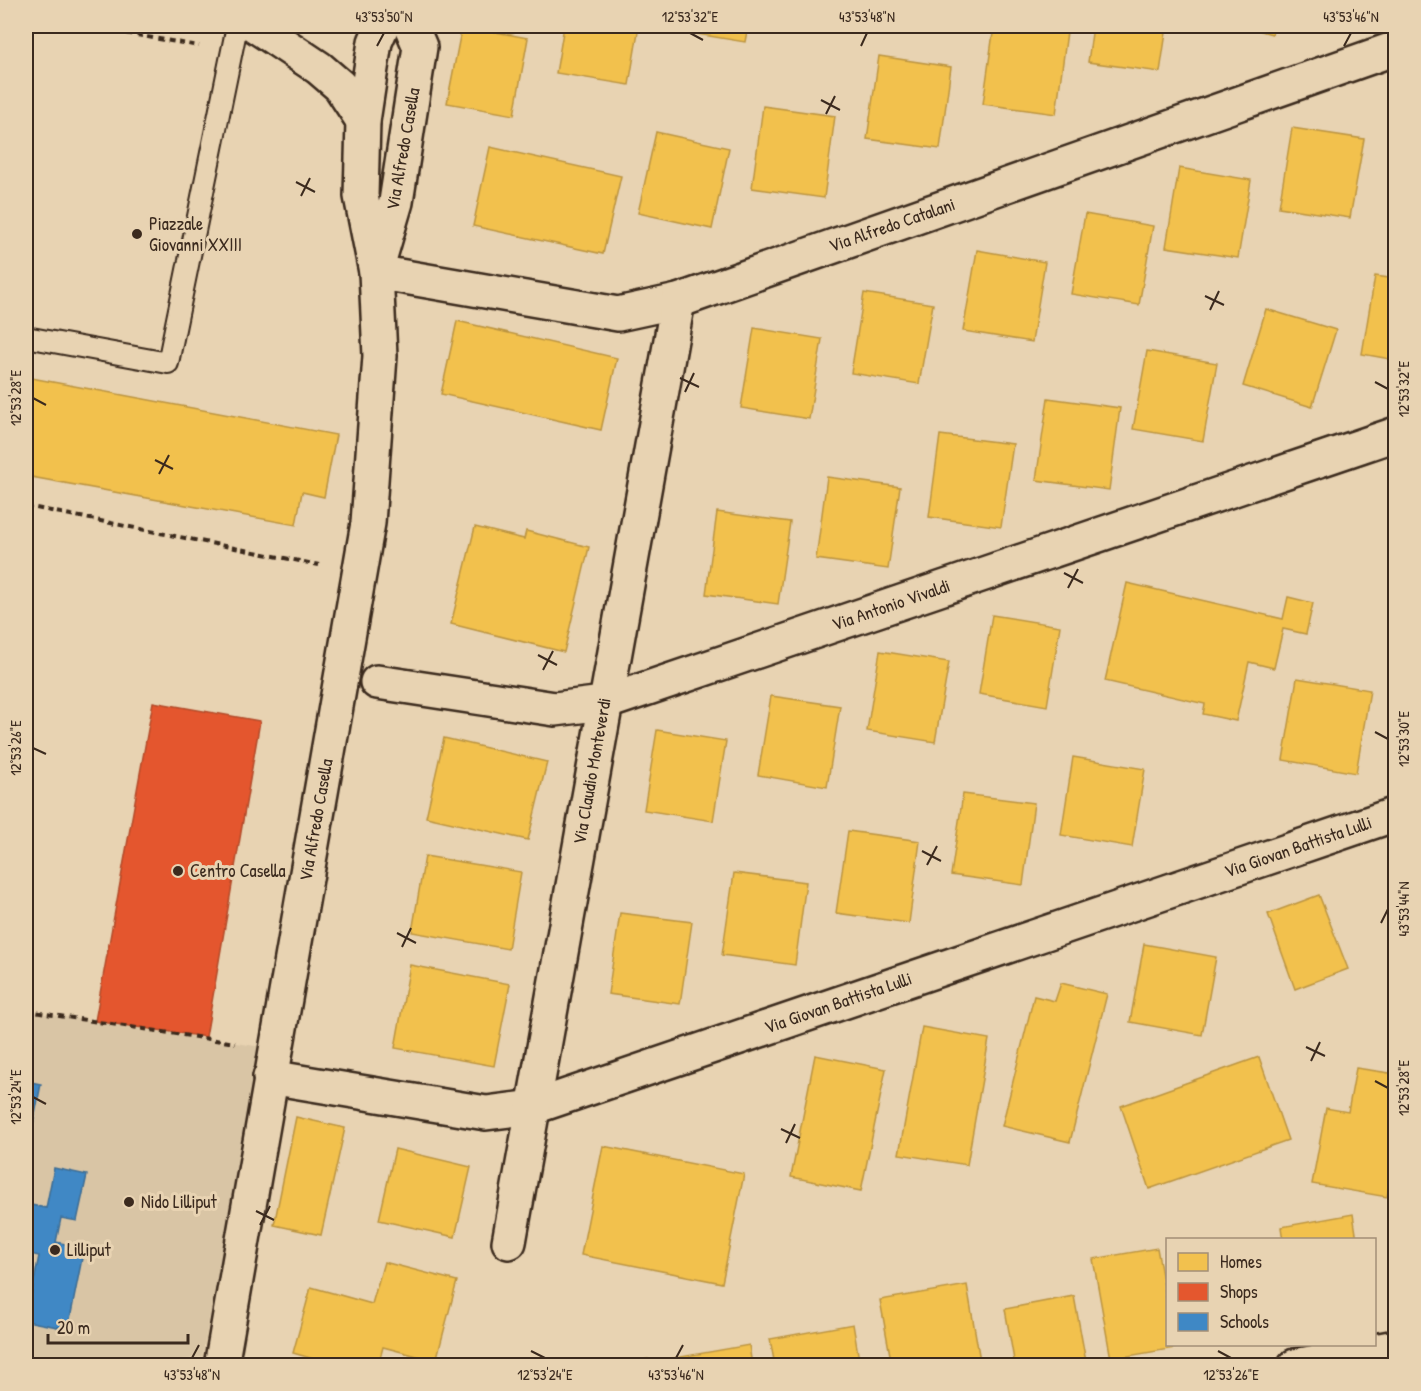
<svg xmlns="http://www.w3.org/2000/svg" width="1421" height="1391" font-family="'Patrick Hand',sans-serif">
<rect width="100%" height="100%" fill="#e8d3b2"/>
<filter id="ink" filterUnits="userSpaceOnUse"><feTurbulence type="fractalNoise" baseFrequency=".0167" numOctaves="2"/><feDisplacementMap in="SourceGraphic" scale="12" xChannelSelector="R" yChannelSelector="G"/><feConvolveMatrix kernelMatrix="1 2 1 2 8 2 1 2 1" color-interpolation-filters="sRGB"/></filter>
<g filter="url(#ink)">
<path fill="#d9c5a5" d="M26 1011 262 1047 202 1357 148 1365 26 1366Z"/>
<g fill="#f2c14e" stroke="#bb9440" stroke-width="1.5">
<path d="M462 26 528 38 514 115 447 103Z"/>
<path d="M564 26H639L629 85 556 73Z"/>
<path d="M673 26H748L745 42 672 30Z"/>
<path d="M994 26H1018L1067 32 1056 114 983 104Z"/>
<path d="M1093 26H1167L1160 72 1088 62Z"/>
<path d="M1244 26H1275L1272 34Z"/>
<path d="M879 56 951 67 940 149 867 139Z"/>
<path d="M763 106 835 116 824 198 752 188Z"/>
<path d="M1292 128 1364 139 1350 218 1279 207Z"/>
<path d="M656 132 729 148 712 229 638 213Z"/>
<path d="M1396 144V169L1391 168Z"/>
<path d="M490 147 621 176 603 254 473 226Z"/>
<path d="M1179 168 1251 180 1238 258 1166 247Z"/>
<path d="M1085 214 1153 226 1139 305 1071 294Z"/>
<path d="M977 250 1045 262 1032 342 963 331Z"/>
<path d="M1375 276 1396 279V360L1362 354Z"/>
<path d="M864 293 933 304 919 384 851 373Z"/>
<path d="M1266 309 1336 330 1312 407 1243 386Z"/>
<path d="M457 321 617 358 601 430 441 394Z"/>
<path d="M754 328 822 339 809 419 741 408Z"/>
<path d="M1147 351 1217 363 1203 441 1133 429Z"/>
<path d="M26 377 336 435 324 497 302 492 296 525 26 476Z"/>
<path d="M1048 398 1120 408 1109 490 1036 480Z"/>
<path d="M940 435 1013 444 1001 527 929 517Z"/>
<path d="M827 477 900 487 888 569 816 559Z"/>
<path d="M717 512 790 522 778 604 706 594Z"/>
<path d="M475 527 524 539 526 531 589 547 564 652 451 624Z"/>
<path d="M1127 583 1283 619 1288 597 1313 603 1306 634 1283 629 1274 668 1249 662 1236 721 1203 714 1205 704 1105 681Z"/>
<path d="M992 615 1060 626 1047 706 979 694Z"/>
<path d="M1396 629V650L1391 649Z"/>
<path d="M880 651 949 662 935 742 867 731Z"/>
<path d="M1297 678 1370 690 1356 773 1283 760Z"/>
<path d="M771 696 840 706 827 787 758 775Z"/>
<path d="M657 730 726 741 713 821 644 810Z"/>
<path d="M444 738 547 762 528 840 426 817Z"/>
<path d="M1073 757 1145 769 1132 847 1061 835Z"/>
<path d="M963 794 1034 803 1023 885 951 875Z"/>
<path d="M848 831 920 841 909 923 836 913Z"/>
<path d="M425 856 521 872 508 949 412 932Z"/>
<path d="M734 873 806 882 795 965 722 955Z"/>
<path d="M1319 895 1348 969 1295 989 1268 914Z"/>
<path d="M620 913 692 922 680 1004 608 994Z"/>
<path d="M1144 944 1216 957 1202 1035 1130 1022Z"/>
<path d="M410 965 510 984 494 1066 395 1048Z"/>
<path d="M1061 983 1107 994 1070 1142 1002 1126 1034 996 1055 1001Z"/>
<path d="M922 1027 989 1039 967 1165 899 1154Z"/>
<path d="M815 1055 886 1069 861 1191 791 1177Z"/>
<path d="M1259 1057 1288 1140 1149 1189 1121 1106Z"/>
<path d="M1356 1068 1396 1074V1145L1387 1197 1312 1184 1326 1108 1348 1112Z"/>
<path d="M296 1117 345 1128 321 1235 274 1225Z"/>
<path d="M603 1146 744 1174 722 1283 581 1255Z"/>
<path d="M395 1149 471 1167 455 1237 379 1220Z"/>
<path d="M1353 1214 1357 1240H1283L1281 1227Z"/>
<path d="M1157 1248 1168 1308V1344H1174L1175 1348 1111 1359 1093 1259Z"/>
<path d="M384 1262 457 1281 436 1361 383 1347 378 1366H338L293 1353 311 1287 372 1304Z"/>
<path d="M967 1285 981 1366H892L880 1300Z"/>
<path d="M1074 1296 1086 1362 1066 1366H1015L1005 1309Z"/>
<path d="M853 1324 860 1366H775L770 1339Z"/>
<path d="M749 1345 752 1366H670L669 1359Z"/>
<path d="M648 1359 650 1366H613Z"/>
</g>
<path fill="#e4572e" stroke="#b14a29" stroke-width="1.5" d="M153 702 260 721 206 1037 95 1021Z"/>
<g fill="#3f88c5" stroke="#3e6c93" stroke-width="1.5">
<path d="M26 1081 41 1084 26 1160Z"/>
<path d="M54 1168 87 1175 77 1221 61 1218 56 1242 84 1248 68 1329 26 1321 39 1256 26 1253V1204L46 1208Z"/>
</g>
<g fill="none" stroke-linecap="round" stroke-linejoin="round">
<defs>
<path id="service" d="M26 337 168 363 237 26"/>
<g id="minor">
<path d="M256 26 319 68 340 86 363 121"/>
<path d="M377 267 396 202 420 47 411 26"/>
<path d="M376 272 618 314 678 301 1396 48"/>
<path d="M377 682 555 709 604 703 1396 434"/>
<path d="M270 1077 486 1113 534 1107 1396 814"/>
<path d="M509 1242 678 301"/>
<path d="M221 1366 368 523 380 356 376 272 361 196 363 121 375 42 382 26"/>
<path d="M1295 1366 1396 1347"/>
</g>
</defs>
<use href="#service" stroke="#3b2a1e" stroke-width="24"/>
<use href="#minor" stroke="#3b2a1e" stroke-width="38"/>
<g stroke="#3b2a1e" stroke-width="4" stroke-dasharray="6 4.5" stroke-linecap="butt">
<path d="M85 26 199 46"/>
<path d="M26 506 319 565"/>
<path d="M27 1011 235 1043"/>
</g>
<use href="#service" stroke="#e8d3b2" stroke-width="20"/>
<use href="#minor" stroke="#e8d3b2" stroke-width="33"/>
</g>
</g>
<path fill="none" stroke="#3b2a1e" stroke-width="2" d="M690 33 703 40M377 46 384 33M861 46 867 33M1344 46 1351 33M821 100 840 110M826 114 835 96M296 182 315 192M301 196 310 178M1205 296 1224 305M1210 310 1219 291M680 378 699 387M1375 382 1388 389M685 392 694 373M33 398 46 405M155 460 173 469M159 474 169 455M1064 573 1083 583M1068 588 1078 569M538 655 557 665M543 670 553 651M1375 732 1388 739M33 748 46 754M922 851 941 861M927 865 937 846M1381 923 1388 909M397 933 416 943M402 947 411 928M1306 1047 1325 1056M1311 1061 1320 1042M1375 1081 1388 1088M33 1097 46 1104M781 1129 800 1138M786 1143 795 1124M256 1211 274 1220M260 1225 270 1206M531 1351 545 1358M1218 1351 1231 1358M192 1358 199 1345M676 1358 683 1345"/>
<g fill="#3b2a1e" stroke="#e8d3b2" stroke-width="2">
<circle cx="137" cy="234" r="6"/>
<circle cx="178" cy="871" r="6"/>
<circle cx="129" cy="1202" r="6"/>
<circle cx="55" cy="1250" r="6"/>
</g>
<g text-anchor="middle" stroke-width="6" stroke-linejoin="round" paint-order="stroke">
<g font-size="18" fill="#3b2a1e" stroke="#e8d3b2">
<text transform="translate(403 149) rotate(-80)" y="6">Via Alfredo Casella</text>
<text transform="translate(892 225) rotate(-19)" y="6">Via Alfredo Catalani</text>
<text transform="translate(891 605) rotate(-19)" y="6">Via Antonio Vivaldi</text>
<text transform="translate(592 771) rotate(-80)" y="6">Via Claudio Monteverdi</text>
<text transform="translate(316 820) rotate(-80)" y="6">Via Alfredo Casella</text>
<text transform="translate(1298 847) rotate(-19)" y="6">Via Giovan Battista Lulli</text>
<text transform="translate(838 1003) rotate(-19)" y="6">Via Giovan Battista Lulli</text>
</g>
<g font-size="18" fill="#3b2a1e" stroke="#e8d3b2" text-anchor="start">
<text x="149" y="230">Piazzale<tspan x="149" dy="21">Giovanni XXIII</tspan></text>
<text x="190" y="877">Centro Casella</text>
<text x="141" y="1208">Nido Lilliput</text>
<text x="67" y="1256">Lilliput</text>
</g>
</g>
<rect width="1421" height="1391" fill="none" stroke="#e8d3b2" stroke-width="66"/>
<rect x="1166" y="1238" width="210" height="108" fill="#e8d3b2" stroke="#a38f77" stroke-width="1.5"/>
<rect x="1178" y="1253" width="30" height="18" fill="#f2c14e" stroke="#a38f77" stroke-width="1.5"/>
<text x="1220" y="1268" font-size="18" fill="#3b2a1e">Homes</text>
<rect x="1178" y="1283" width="30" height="18" fill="#e4572e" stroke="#a38f77" stroke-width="1.5"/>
<text x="1220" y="1298" font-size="18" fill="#3b2a1e">Shops</text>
<rect x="1178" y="1313" width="30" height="18" fill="#3f88c5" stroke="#a38f77" stroke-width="1.5"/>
<text x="1220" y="1328" font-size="18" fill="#3b2a1e">Schools</text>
<path d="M48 1334v9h140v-9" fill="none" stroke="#3b2a1e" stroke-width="3"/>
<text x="57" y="1334" font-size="18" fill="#3b2a1e" stroke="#e8d3b2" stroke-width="4.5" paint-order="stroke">20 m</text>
<rect x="33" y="33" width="1355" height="1325" fill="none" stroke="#3b2a1e" stroke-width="2"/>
<g font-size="15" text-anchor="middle" fill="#3b2a1e">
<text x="384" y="22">43°53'50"N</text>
<text x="690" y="22">12°53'32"E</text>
<text x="867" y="22">43°53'48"N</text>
<text x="1351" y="22">43°53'46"N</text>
<text transform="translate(1404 389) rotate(-90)" y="5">12°53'32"E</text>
<text transform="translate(16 398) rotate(-90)" y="5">12°53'28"E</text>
<text transform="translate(1404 739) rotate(-90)" y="5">12°53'30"E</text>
<text transform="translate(16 748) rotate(-90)" y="5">12°53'26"E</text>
<text transform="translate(1404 909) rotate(-90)" y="5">43°53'44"N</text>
<text transform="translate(1404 1088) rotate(-90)" y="5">12°53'28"E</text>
<text transform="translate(16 1097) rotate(-90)" y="5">12°53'24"E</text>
<text x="192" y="1380">43°53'48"N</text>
<text x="545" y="1380">12°53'24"E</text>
<text x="676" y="1380">43°53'46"N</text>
<text x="1231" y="1380">12°53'26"E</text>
</g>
</svg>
